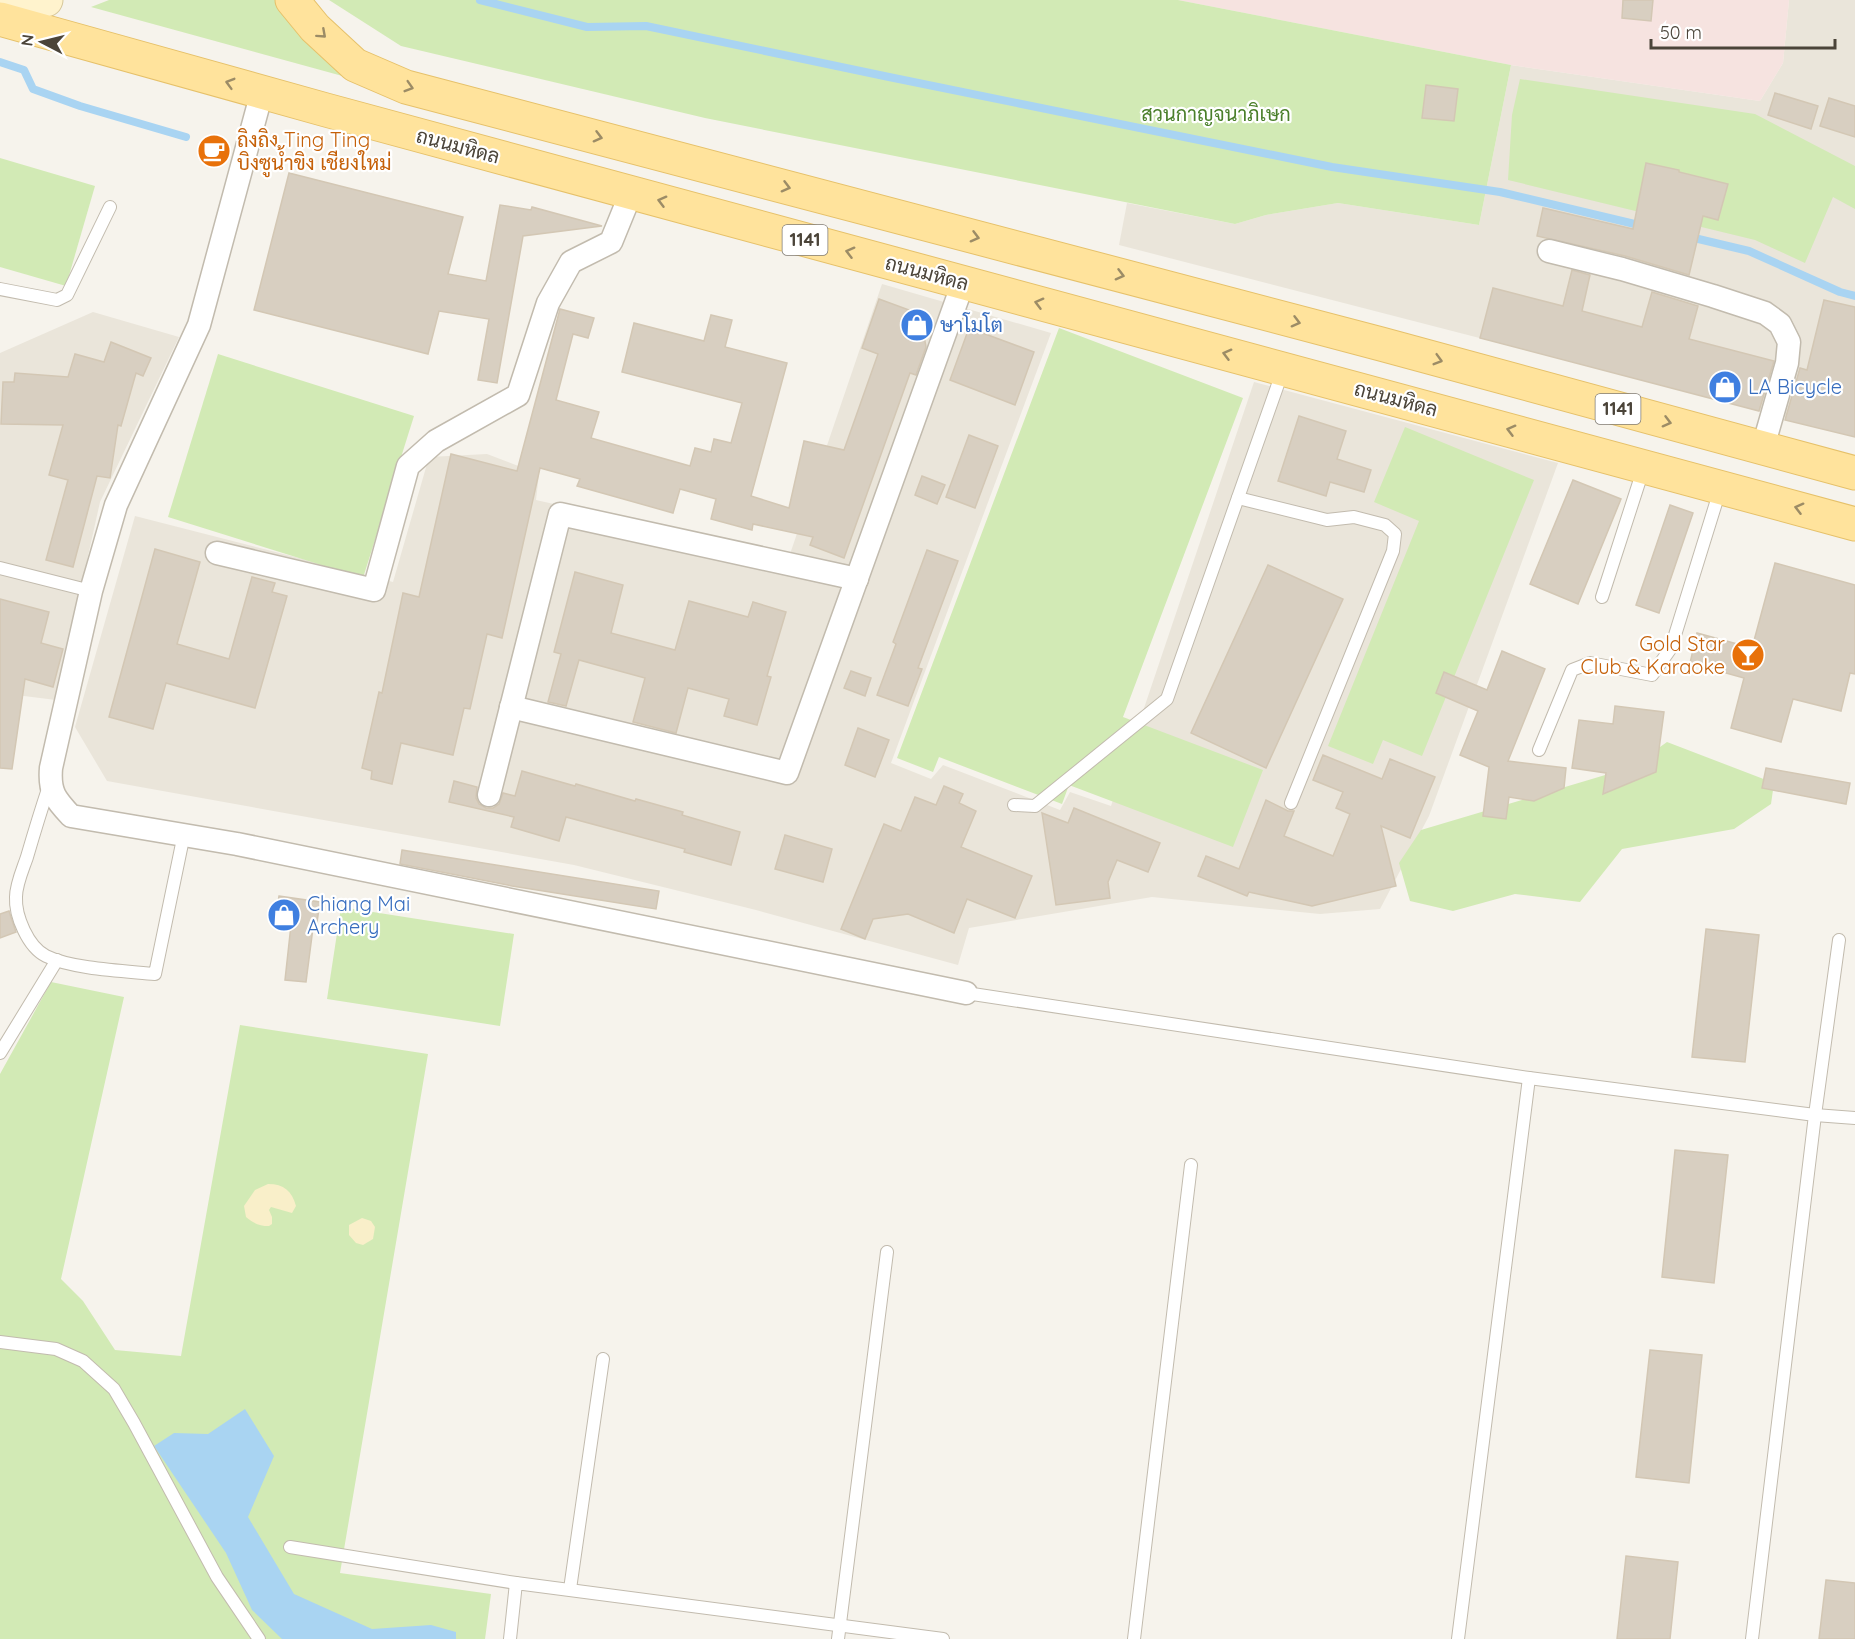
<svg xmlns="http://www.w3.org/2000/svg" width="1855" height="1639" font-family="Quicksand,Sarabun,sans-serif">
<rect width="100%" height="100%" fill="#f6f3ec"/>
<g fill="#eae5da">
<path d="M1789 0H1855V435L1119 245 1127 203 1235 224 1266 215 1338 203 1479 225 1511 65 1760 101 1783 63Z"/>
<path d="M882 284 1051 333 891 763 931 779 943 765 1060 810 1070 792 1111 806 1254 382 1558 463 1429 816 1380 909 1320 914 1152 897 969 928 958 965 756 910 574 865 107 781 75 727 135 516 393 582 429 457 487 454 539 474 536 500 789 557Z"/>
<path d="M93 312 179 337 100 502 56 700 0 693V353Z"/>
</g>
<path fill="#f6e3e0" d="M1178 0H1789L1783 63 1760 101 1511 65Z"/>
<g fill="#d2eab5">
<path d="M109 0H277L346 77 91 7Z"/>
<path d="M329 0H1178L1511 65 1479 225 1338 203 1266 215 1235 224 705 118 401 46Z"/>
<path d="M1520 79 1755 114 1855 166V209L1833 197 1805 263 1755 240 1508 180 1512 115Z"/>
<path d="M0 158 95 186 66 286 0 267Z"/>
<path d="M1059 328 1243 398 1123 717 1263 770 1233 847 1069 785 1062 804 939 757 933 772 897 758Z"/>
<path d="M218 354 414 416 363 578 168 517Z"/>
<path d="M1405 427 1534 480 1422 756 1383 740 1373 764 1328 746 1419 521 1374 502Z"/>
<path d="M1667 742 1774 783 1771 804 1734 829 1622 849 1580 902 1515 894 1453 911 1410 901 1399 863 1421 830 1632 767Z"/>
<path d="M341 907 514 934 500 1026 327 999Z"/>
<path d="M51 982 124 997 61 1279 83 1301 115 1350 181 1356 240 1025 428 1054 340 1573 491 1594 485 1639H0V1074Z"/>
</g>
<g fill="#f9efc9">
<path d="M268 1184C284 1184 292 1191 296 1206L292 1213 271 1207 269 1210 272 1217V1224L269 1226C259 1226 253 1223 246 1217L244 1206 255 1190Z"/>
<path d="M362 1218 371 1221 375 1227 373 1239 363 1245 356 1243 349 1235V1225Z"/>
</g>
<path fill="#a9d4f2" d="M245 1409 274 1456 248 1517 294 1594 372 1629 431 1625 456 1632V1639H282L252 1610 226 1553 154 1446 174 1433 208 1434Z"/>
<g fill="none" stroke-linecap="round" stroke-linejoin="round">
<g stroke="#a9d4f2" stroke-width="8">
<path d="M480 0 587 27 646 26 889 77 1332 167 1500 192 1643 226"/>
<path d="M0 62 24 70 33 89 80 106 186 137"/>
<path d="M1690 237 1749 251 1840 292 1855 296"/>
</g>
</g>
<g fill="#d8cfc1" stroke="#d3c7b4" stroke-width="1.5">
<path d="M1623 0H1653L1651 21 1622 18Z"/>
<path d="M1426 85 1458 89 1454 121 1422 118Z"/>
<path d="M1775 93 1818 106 1811 129 1768 115Z"/>
<path d="M1829 98 1855 106V137L1820 126Z"/>
<path d="M1646 163 1679 170V172L1728 184 1718 220 1703 216 1689 275 1625 256 1537 236 1543 208 1633 229Z"/>
<path d="M289 173 463 217 448 274 486 281 500 205 531 210 532 207 602 226 523 236 497 383 478 380 489 319 439 311 428 354 254 310Z"/>
<path d="M1572 270 1590 275 1582 311 1642 327 1652 292 1698 306 1689 339 1774 361 1759 411 1480 338 1493 288 1563 306Z"/>
<path d="M879 299 920 314 926 347 916 375 910 373 844 558 810 545 813 537 753 524 752 530 711 519 716 499 680 489 673 513 577 486 580 479 540 468 502 638 487 634 470 709 464 708 453 755 401 743 392 784 371 779 372 771 362 768 379 692 382 693 403 593 419 597 451 454 517 471 560 309 594 318 588 338 573 334 556 400 599 412 591 438 690 466 695 448 711 452 714 439 731 443 742 403 622 372 634 323 704 341 711 315 732 320 725 347 787 363 751 496 789 508 804 441 844 450 878 354 862 348Z"/>
<path d="M1824 300 1855 307V437L1785 420 1800 368 1807 370Z"/>
<path d="M969 328 1034 352 1015 405 950 380Z"/>
<path d="M111 342 151 358 143 376 136 373 121 426 118 425 110 478 97 476 73 567 46 560 68 480 49 475 63 425 1 424 3 382H14L15 373 68 377 75 354 104 362Z"/>
<path d="M1299 416 1346 431 1337 459 1371 470 1364 492 1330 482 1326 496 1278 481Z"/>
<path d="M969 435 998 446 975 508 946 497Z"/>
<path d="M922 476 945 485 937 504 915 495Z"/>
<path d="M1573 480 1621 499 1578 604 1530 584Z"/>
<path d="M1670 505 1693 513 1659 613 1636 605Z"/>
<path d="M155 549 200 562 177 644 229 659 252 577 275 583 272 592 287 596 255 708 166 683 153 729 109 717Z"/>
<path d="M927 550 958 561 918 668 922 669 908 706 877 695 896 644 893 642Z"/>
<path d="M1775 563 1855 585V674L1850 673 1841 711 1793 699 1781 742 1731 728 1744 678 1690 663 1697 633 1752 648Z"/>
<path d="M1268 565 1343 599 1266 768 1191 733Z"/>
<path d="M575 572 623 585 611 633 675 650 689 601 748 617 753 602 786 612 767 676 771 677 757 725 724 716 729 699 688 688 676 733 633 722 645 678 579 660 566 706 548 702 561 654 554 652Z"/>
<path d="M0 599 49 612 41 643 63 649 53 687 25 679 12 769 0 768Z"/>
<path d="M1502 651 1545 669 1508 761 1566 768 1564 788 1534 801 1509 797 1506 819 1483 816 1489 767 1460 755 1478 711 1436 693 1444 672 1487 690Z"/>
<path d="M851 671 871 678 865 696 844 688Z"/>
<path d="M1615 706 1664 712 1656 772 1603 794 1606 773 1572 768 1579 720 1613 724Z"/>
<path d="M858 728 889 740 875 777 845 765Z"/>
<path d="M1323 755 1382 779 1390 759 1435 777 1410 838 1381 826 1396 886 1312 906 1249 892 1247 896 1198 876 1206 856 1239 869 1266 800 1288 811H1294L1284 836 1333 856 1350 814 1336 808 1343 792 1313 780Z"/>
<path d="M1766 768 1850 783 1846 804 1762 788Z"/>
<path d="M522 771 575 786 576 784 635 801 636 799 683 812 682 815 740 832 731 865 684 852 685 849 566 817 559 841 511 827 514 817 449 802 454 781 477 787 476 798 479 804 486 808H493L499 804 503 793 515 796Z"/>
<path d="M944 786 963 794 959 803 976 811 961 847 1032 876 1015 918 967 899 954 933 908 914 873 919 865 939 841 929 884 824 901 831 915 797 936 805Z"/>
<path d="M1074 808 1160 843 1148 872 1117 860 1108 882 1110 898 1056 905 1042 813 1068 823Z"/>
<path d="M785 835 832 849 823 882 775 869Z"/>
<path d="M402 850 659 891 656 909 512 886 400 864Z"/>
<path d="M279 896 320 902 316 929 313 928 306 982 285 980 291 925 275 923Z"/>
<path d="M9 911 16 932 0 938V914Z"/>
<path d="M1706 929 1759 935 1745 1062 1692 1057Z"/>
<path d="M1675 1150 1728 1155 1714 1283 1662 1277Z"/>
<path d="M1650 1350 1702 1355 1689 1483 1636 1477Z"/>
<path d="M1626 1556 1678 1562 1670 1639H1617Z"/>
<path d="M1826 1580 1855 1583V1639H1819Z"/>
</g>
<g fill="none" stroke-linecap="round" stroke-linejoin="round">
<defs>
<g id="service">
<path d="M0 289 57 300 67 295 110 207"/>
<path d="M1238 498 1327 520 1354 517 1385 525 1395 534 1393 551 1291 803"/>
<path d="M0 568 91 591"/>
<path d="M1602 597 1644 467"/>
<path d="M1539 750 1572 670 1590 663 1652 675 1671 648 1720 490"/>
<path d="M49 786C41 810 34 833 27 857 23 869 16 884 16 897 15 916 28 947 46 956 72 969 125 971 155 974L184 834"/>
<path d="M1014 805 1035 806 1167 699 1283 370"/>
<path d="M966 993 1529 1078 1815 1115 1855 1118"/>
<path d="M0 1053 57 960"/>
<path d="M0 1342 56 1349 83 1361 114 1389 134 1423 217 1577 259 1639"/>
<path d="M290 1547 516 1583"/>
<path d="M570 1589 603 1359"/>
<path d="M510 1639 516 1583 943 1639"/>
<path d="M838 1639 887 1252"/>
<path d="M1134 1639 1191 1165"/>
<path d="M1458 1639 1529 1078"/>
<path d="M1752 1639 1815 1115 1839 940"/>
</g>
<g id="minor">
<path d="M262 92 199 325 116 505 91 591 51 768C49 792 55 799 71 816L237 844 966 993"/>
<path d="M1549 251 1622 269 1713 296 1765 313 1780 324 1789 342 1787 363 1763 447"/>
<path d="M217 553 374 590 408 466 436 441 518 395 548 303 571 262 611 242 631 193"/>
<path d="M511 707 787 773 963 283"/>
<path d="M489 795 560 514 857 579"/>
</g>
<path id="secondary" d="M0 2 25 3 46 0"/>
<g id="primary">
<path d="M292 0 315 28 355 65 406 87 1381 344 1855 473"/>
<path d="M0 19 326 110 1855 524"/>
</g>
</defs>
<use href="#service" stroke="#c2bbae" stroke-width="14"/>
<use href="#minor" stroke="#c2bbae" stroke-width="25"/>
<use href="#secondary" stroke="#d6c79b" stroke-width="35"/>
<use href="#primary" stroke="#e6c16a" stroke-width="35"/>
<use href="#service" stroke="#fff" stroke-width="12"/>
<use href="#minor" stroke="#fff" stroke-width="22"/>
<use href="#secondary" stroke="#fff3cd" stroke-width="33"/>
<use href="#primary" stroke="#ffe39c" stroke-width="33"/>
</g>
<defs><path id="oneway-chevron" d="M-2-3.5L2.5 0L-2 3.5" fill="none" stroke-width="1.6" stroke-linecap="round" stroke-linejoin="round" transform="scale(1.5)"/></defs>
<g stroke="#9c8c66">
<use href="#oneway-chevron" transform="translate(322 34) rotate(42)"/>
<use href="#oneway-chevron" transform="translate(230 83) rotate(-164)"/>
<use href="#oneway-chevron" transform="translate(409 87) rotate(17)"/>
<use href="#oneway-chevron" transform="translate(598 137) rotate(15)"/>
<use href="#oneway-chevron" transform="translate(786 187) rotate(15)"/>
<use href="#oneway-chevron" transform="translate(662 201) rotate(-165)"/>
<use href="#oneway-chevron" transform="translate(975 237) rotate(15)"/>
<use href="#oneway-chevron" transform="translate(850 252) rotate(-165)"/>
<use href="#oneway-chevron" transform="translate(1120 275) rotate(15)"/>
<use href="#oneway-chevron" transform="translate(1039 303) rotate(-165)"/>
<use href="#oneway-chevron" transform="translate(1296 322) rotate(15)"/>
<use href="#oneway-chevron" transform="translate(1227 354) rotate(-165)"/>
<use href="#oneway-chevron" transform="translate(1438 360) rotate(16)"/>
<use href="#oneway-chevron" transform="translate(1667 422) rotate(15)"/>
<use href="#oneway-chevron" transform="translate(1511 430) rotate(-165)"/>
<use href="#oneway-chevron" transform="translate(1799 508) rotate(-165)"/>
</g>
<defs>
<symbol id="cafe-disc" viewBox="-11 -11 22 22"><circle r="9.5" fill="#e8710a" stroke="#fff"/><path d="M-5.5-4.5H6V0H3Q3 3.5 0 3.5H-2.5Q-5.5 3.5-5.5 0ZM3-3.2v2h1.7v-2ZM-6 4.5H4V6H-6Z" fill="#fff"/></symbol>
<symbol id="shop-disc" viewBox="-11 -11 22 22"><circle r="9.5" fill="#3f7fe0" stroke="#fff"/><path d="M-5-2.5h2.3a2.7 3.5 0 0 1 5.4 0H5L5.5 6h-11ZM-1.5-2.5h3a1.5 2.3 0 0 0-3 0Z" fill="#fff"/></symbol>
<symbol id="bar-disc" viewBox="-11 -11 22 22"><circle r="9.5" fill="#e8710a" stroke="#fff"/><path d="M-6-5H6L.8 .8V4.5H3.5V6h-7V4.5H-.8V.8Z" fill="#fff"/></symbol>
</defs>
<g fill-rule="evenodd">
<use href="#cafe-disc" x="195" y="132" width="38" height="38"/>
<use href="#shop-disc" x="898" y="306" width="38" height="38"/>
<use href="#shop-disc" x="1706" y="368" width="38" height="38"/>
<use href="#bar-disc" x="1729" y="636" width="38" height="38"/>
<use href="#shop-disc" x="265" y="896" width="38" height="38"/>
</g>
<g text-anchor="middle" stroke-width="4.5" stroke-linejoin="round" paint-order="stroke">
<g fill="#fff" stroke="#817c74" stroke-width="1.5">
<rect x="782.5" y="225" width="45" height="30" rx="4.5"/>
<rect x="1595.5" y="394" width="45" height="30" rx="4.5"/>
</g>
<g font-size="18" font-weight="bold" fill="#4b4439">
<text x="805" y="246">1141</text>
<text x="1618" y="415">1141</text>
</g>
<g font-size="20" fill="#4a7f2a" stroke="#fff">
<text x="1216" y="121">สวนกาญจนาภิเษก</text>
</g>
<g font-size="20" fill="#c56008" stroke="#fff" text-anchor="start">
<text x="237" y="147">ถิงถิง Ting Ting<tspan x="237" dy="23">บิงซูน้ำขิง เชียงใหม่</tspan></text>
<text x="1725" y="651" text-anchor="end">Gold Star<tspan x="1725" dy="23">Club &amp; Karaoke</tspan></text>
</g>
<g font-size="20" fill="#4b4439" stroke="#fff">
<text transform="translate(458 146) rotate(15)" y="7">ถนนมหิดล</text>
<text transform="translate(927 273) rotate(15)" y="7">ถนนมหิดล</text>
<text transform="translate(1396 399) rotate(15)" y="7">ถนนมหิดล</text>
</g>
<g font-size="20" fill="#366cbe" stroke="#fff" text-anchor="start">
<text x="940" y="332">ษาโมโต</text>
<text x="1748" y="394">LA Bicycle</text>
<text x="307" y="911">Chiang Mai<tspan x="307" dy="23">Archery</tspan></text>
</g>
</g>
<g transform="translate(42 42) rotate(277)" stroke="#ffffff" stroke-width="4.5" paint-order="stroke">
<path d="M0-4.5L10 22L0 15L-10 22Z" fill="#4b4439"/>
<text y="-9" font-size="16" font-weight="bold" text-anchor="middle" fill="#4b4439">N</text>
</g>
<path d="M1651 39v9h184v-9" fill="none" stroke="#4b4439" stroke-width="3"/>
<text x="1660" y="39" font-size="18" fill="#4b4439" stroke="#ffffff" stroke-width="4.5" paint-order="stroke">50 m</text>
</svg>
